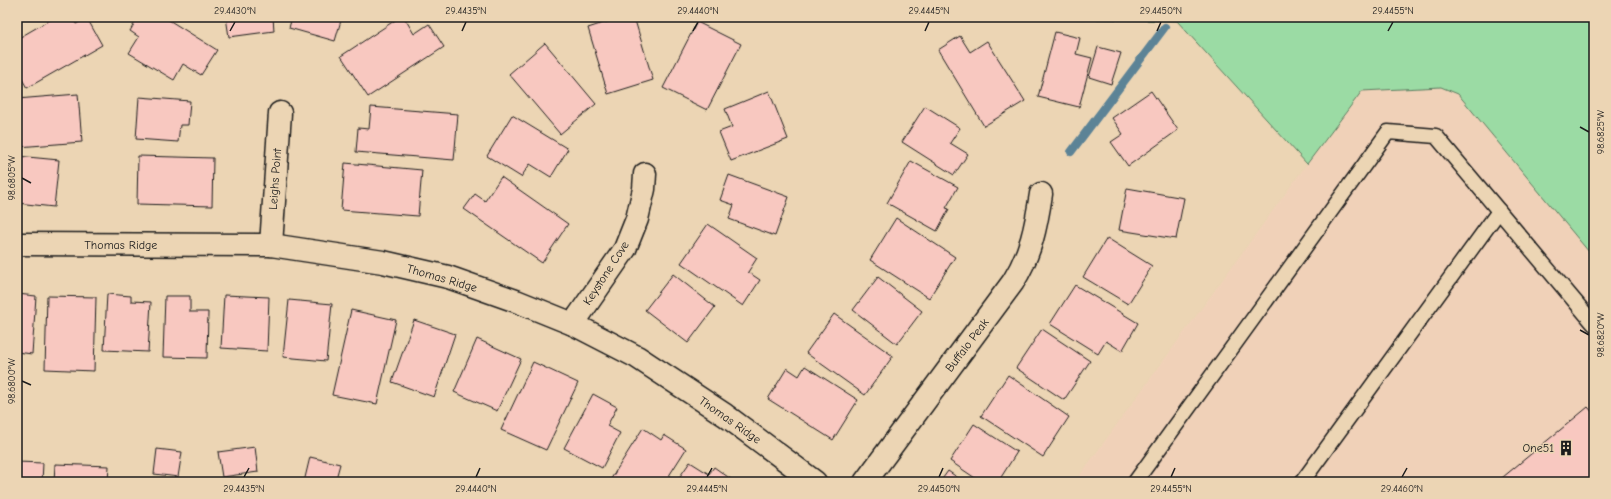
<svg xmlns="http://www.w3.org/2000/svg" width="1611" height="499" font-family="'Comic Neue',sans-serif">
<rect width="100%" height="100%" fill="#ecd5b4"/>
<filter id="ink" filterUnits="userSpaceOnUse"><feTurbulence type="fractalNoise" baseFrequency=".025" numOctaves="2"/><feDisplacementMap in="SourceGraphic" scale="8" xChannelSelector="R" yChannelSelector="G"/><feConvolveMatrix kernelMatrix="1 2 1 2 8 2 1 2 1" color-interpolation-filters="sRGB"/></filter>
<g filter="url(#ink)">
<path fill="#f0d1b8" d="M1441 87 1458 94 1594 258V482H1075L1307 164 1362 91Z"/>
<path fill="#9bdba4" stroke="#5c7c60" d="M1015 17H1594V258L1458 94 1441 87 1362 91 1307 164 1177 21Z"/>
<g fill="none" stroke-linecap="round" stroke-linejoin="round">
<path stroke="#5c8396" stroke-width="8" d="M1071 152 1165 27"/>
</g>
<g fill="#f8c8c0" stroke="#1c1c1c">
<path d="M55 17H72L76 24 87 18 102 45 27 88 17 70V39Z"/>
<path d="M138 17H164L217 50 201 75 183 64 174 80 129 53 139 37 130 31Z"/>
<path d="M226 17H273L274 31 229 37Z"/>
<path d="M292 17H342L335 41 289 28Z"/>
<path d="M400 17H404L414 34 429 24 444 47 368 97 341 56Z"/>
<path d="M622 17H634L653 80 608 94 588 28Z"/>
<path d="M697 22 741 44 707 110 663 88Z"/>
<path d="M1055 32 1080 38 1076 54 1092 58 1079 107 1038 97Z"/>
<path d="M960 36 970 52 987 41 1025 101 984 126 938 50Z"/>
<path d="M545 43 596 104 560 134 509 74Z"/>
<path d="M1098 47 1121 53 1111 84 1089 77Z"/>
<path d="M769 91 788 139 731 161 719 132 732 127 725 109Z"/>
<path d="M1151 91 1178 130 1128 166 1111 142 1123 134 1112 118Z"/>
<path d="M78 94 82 142 18 147 17 99Z"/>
<path d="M139 97 190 101 188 125H180L178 142 136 139Z"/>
<path d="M925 106 960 128 950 143 968 154 954 175 902 142Z"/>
<path d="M371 107 458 114 454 160 356 152 358 128 369 129Z"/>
<path d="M512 115 568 149 551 177 530 164 521 177 487 156Z"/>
<path d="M17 156 59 160 54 207 17 203Z"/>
<path d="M138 156 213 158 212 206 137 204Z"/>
<path d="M911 161 958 187 946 208 949 209 937 231 887 203Z"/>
<path d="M345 163 422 170 418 216 341 210Z"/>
<path d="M729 175 789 197 775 236 729 219 734 205 720 200Z"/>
<path d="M501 177 568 224 542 263 464 209 475 194 485 201Z"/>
<path d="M1127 188 1184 198 1176 239 1119 230Z"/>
<path d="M896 218 955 257 929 298 870 260Z"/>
<path d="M708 224 757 258 748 272 760 280 743 306 681 263Z"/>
<path d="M1107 238 1152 266 1128 304 1083 277Z"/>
<path d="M673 274 715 307 688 343 645 310Z"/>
<path d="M878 277 922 311 897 344 853 310Z"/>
<path d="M1075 285 1138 323 1122 351 1106 341 1098 354 1050 324Z"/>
<path d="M17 294 36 296 32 354 17 352Z"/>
<path d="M107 294 131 296V301L151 302 148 352 104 350Z"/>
<path d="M224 295 269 297 267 351 221 348Z"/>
<path d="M47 296 96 297 94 371 45 369Z"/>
<path d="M165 296H190V312H208L207 358 163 357Z"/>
<path d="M289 300 332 304 326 361 283 357Z"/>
<path d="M351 310 396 320 377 404 332 395Z"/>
<path d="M834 314 893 356 865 395 806 353Z"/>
<path d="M414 320 455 334 434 397 392 382Z"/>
<path d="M1042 329 1090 361 1064 400 1016 368Z"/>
<path d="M477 339 521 359 497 411 454 392Z"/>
<path d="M533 362 578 383 546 450 501 430Z"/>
<path d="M805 366 858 400 833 440 768 399 787 368 799 376Z"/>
<path d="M1008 375 1069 417 1043 457 981 416Z"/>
<path d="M593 394 617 407 607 426 620 433 602 468 564 448Z"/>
<path d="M1588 407 1594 414V482H1497Z"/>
<path d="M974 424 1017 452 998 482H981L950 461Z"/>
<path d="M643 428 661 440 664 435 686 449 665 482H609Z"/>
<path d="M255 447 258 472 222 477 218 452Z"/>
<path d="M157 449 182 452 178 477 154 474Z"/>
<path d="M310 457 340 464 335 482H304Z"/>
<path d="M17 462 43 463 42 482H17Z"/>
<path d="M690 462 709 474 714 467 735 482H676Z"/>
<path d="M55 464 109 466 108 482H54Z"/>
<path d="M948 471 964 482H940Z"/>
<path d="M190 479 223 480V482H190Z"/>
</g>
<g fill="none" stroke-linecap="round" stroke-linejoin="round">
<defs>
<g id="lane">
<path d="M1135 482 1388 132 1436 136 1594 324"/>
<path d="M1302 482 1499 211"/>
</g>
<g id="street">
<path d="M17 244 271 245 383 262 448 277 516 301 573 324 637 357 725 415 815 482"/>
<path d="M271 245 280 113"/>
<path d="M573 324 625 249 637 219 644 189 645 174"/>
<path d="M865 482 1013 282C1031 253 1036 227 1041 194"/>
</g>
</defs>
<use href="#lane" stroke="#1c1c1c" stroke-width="17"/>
<use href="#street" stroke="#1c1c1c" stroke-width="25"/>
<use href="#lane" stroke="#ecd5b4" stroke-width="14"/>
<use href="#street" stroke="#ecd5b4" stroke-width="22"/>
</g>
</g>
<path fill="none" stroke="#1c1c1c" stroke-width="1.5" d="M230 31 235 22M462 31 466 22M693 31 698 22M925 31 929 22M1157 31 1161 22M1388 31 1393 22M1580 127 1589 132M22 178 31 183M1580 330 1589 335M22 381 31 385M244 477 249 468M476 477 480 468M707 477 712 468M939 477 943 468M1171 477 1175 468M1402 477 1407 468"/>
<defs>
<symbol id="building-bare" viewBox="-9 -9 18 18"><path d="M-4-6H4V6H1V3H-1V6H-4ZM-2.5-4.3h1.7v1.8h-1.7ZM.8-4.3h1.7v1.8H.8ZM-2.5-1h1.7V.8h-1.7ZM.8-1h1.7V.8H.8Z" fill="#1c1c1c" stroke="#ecd5b4" stroke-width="2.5" paint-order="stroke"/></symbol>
</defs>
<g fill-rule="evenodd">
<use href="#building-bare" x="1555" y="437" width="22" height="22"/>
</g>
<g text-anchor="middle" stroke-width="3" stroke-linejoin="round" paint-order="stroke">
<g font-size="12" fill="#1c1c1c" stroke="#ecd5b4">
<text transform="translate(275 179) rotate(-86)" y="4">Leighs Point</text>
<text x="121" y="249">Thomas Ridge</text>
<text transform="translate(606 273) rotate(-57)" y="4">Keystone Cove</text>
<text transform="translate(442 278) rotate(16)" y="4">Thomas Ridge</text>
<text transform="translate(967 345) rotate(-53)" y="4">Buffalo Peak</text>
<text transform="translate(730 420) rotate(35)" y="4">Thomas Ridge</text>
</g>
<g font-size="12" fill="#1c1c1c" stroke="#ecd5b4" text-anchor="end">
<text x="1554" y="452">One51</text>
</g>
</g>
<rect width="1611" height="499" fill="none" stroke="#ecd5b4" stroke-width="44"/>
<rect x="22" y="22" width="1567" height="455" fill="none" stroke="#1c1c1c" stroke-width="1.5"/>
<g font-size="10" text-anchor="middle" fill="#1c1c1c">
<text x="235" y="14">29.4430°N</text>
<text x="466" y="14">29.4435°N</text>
<text x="698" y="14">29.4440°N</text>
<text x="929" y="14">29.4445°N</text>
<text x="1161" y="14">29.4450°N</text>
<text x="1393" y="14">29.4455°N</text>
<text transform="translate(1600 132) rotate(-90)" y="4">98.6825°W</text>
<text transform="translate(11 178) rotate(-90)" y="4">98.6805°W</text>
<text transform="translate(1600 335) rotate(-90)" y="4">98.6820°W</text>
<text transform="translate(11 381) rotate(-90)" y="4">98.6800°W</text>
<text x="244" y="492">29.4435°N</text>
<text x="476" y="492">29.4440°N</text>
<text x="707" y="492">29.4445°N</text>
<text x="939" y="492">29.4450°N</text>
<text x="1171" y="492">29.4455°N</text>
<text x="1402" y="492">29.4460°N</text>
</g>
</svg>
